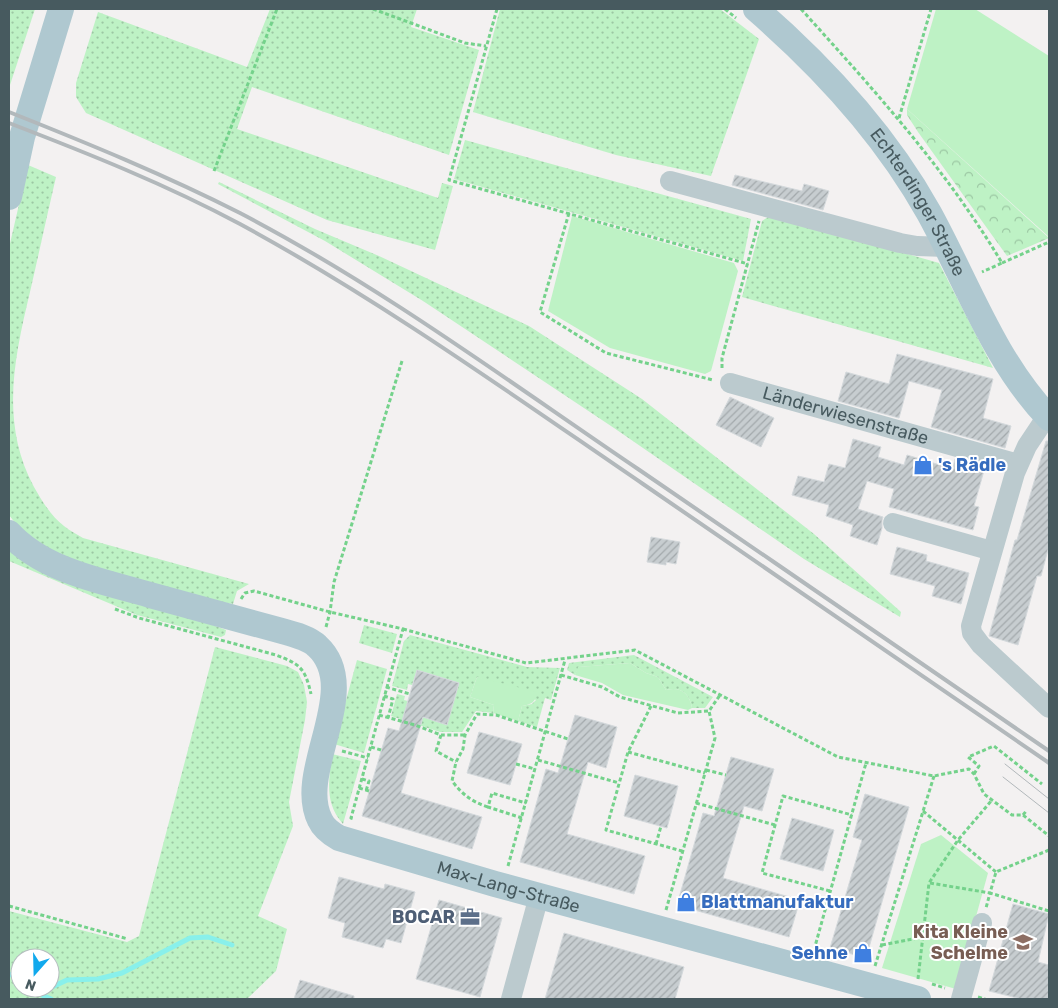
<svg xmlns="http://www.w3.org/2000/svg" width="1058" height="1008" font-family="Rubik,sans-serif">
<defs>
<pattern id="grass-dots" width="8" height="8" patternUnits="userSpaceOnUse" patternTransform="scale(1.25)"><rect width="8" height="8" fill="#bef2c5"/><path d="M2 2h.1M6 6h.1" fill="none" stroke="#9cc7a3" stroke-width="1.8" stroke-linecap="round"/></pattern>
<pattern id="forest-crowns" width="20" height="18" patternUnits="userSpaceOnUse" patternTransform="scale(1.25)"><rect width="20" height="18" fill="#bef2c5"/><path d="M2 6a3 3 0 1 1 6 0M12 15a3 3 0 1 1 6 0" fill="none" stroke="#9cc7a3"/></pattern>
<pattern id="building-hatch" width="6" height="6" patternUnits="userSpaceOnUse" patternTransform="scale(1.25)"><rect width="6" height="6" fill="#c7cdd0"/><path d="M-1 1l2-2M0 6l6-6M5 7l2-2" fill="none" stroke="#a3a9ac"/></pattern>
</defs>
<rect width="100%" height="100%" fill="#f3f1f1"/>
<g fill="url(#grass-dots)" fill-rule="evenodd">
<path d="M9 9H35L9 88Z"/>
<path d="M270 9H417L411 27 479 50 449 155 252 87 237 129 438 198 442 183 453 186 435 250 327 220 86 113 76 97V83L98 12 247 67Z"/>
<path d="M500 9H720L759 39 711 176 616 155 473 112Z"/>
<path d="M465 140 751 219 743 261 454 179Z"/>
<path d="M28 165 56 177C47 215 39 253 30 292 14 359 0 423 34 487 42 501 51 516 64 526 70 531 77 534 83 538L249 584 237 591 233 604 182 595 50 553 22 532 9 515V248Z"/>
<path d="M219 182 315 229 379 256 529 326 642 399 814 534 901 612 900 617 804 559 614 428 423 301 325 241 218 184Z"/>
<path d="M771 215 939 263 993 368 742 297 762 221Z"/>
<path d="M9 546 226 630 225 635 221 637 137 615 9 561Z"/>
<path d="M364 625 397 634 392 653 359 643Z"/>
<path d="M410 635 527 667 560 668 551 700 545 698 537 727 518 721 522 706 532 704 536 700 477 677 470 697 494 705 493 713 476 711 462 732H440L391 716 397 694 405 696 404 700 408 701 405 712 447 724 459 683 417 670 412 685 408 684 407 690 392 686 404 641Z"/>
<path d="M215 647 287 666 298 672 304 685 307 702 305 720 289 802 293 826 258 916 287 929 276 971 247 999H9V911L127 942 139 936ZM20 958H50V988H20Z"/>
<path d="M634 655 713 697 705 708H692C690 694 681 686 666 690L658 677 646 673 630 663 579 667 575 675 567 670 569 663Z"/>
<path d="M357 660 387 669 364 753 334 744Z"/>
<path d="M332 754 361 761 343 824C324 803 329 780 332 754Z"/>
</g>
<path fill="url(#forest-crowns)" d="M907 109 1049 238 1007 256 918 132 907 115Z"/>
<g fill="#bef2c5">
<path d="M936 9H975L1049 56V237L907 109Z"/>
<path d="M572 216 734 263 738 271 711 371 705 374 610 348 548 311Z"/>
<path d="M630 663 646 673 658 677 666 690C681 686 690 694 692 708L688 710 623 695 602 683 575 675 578 667Z"/>
<path d="M477 677 537 692C535 703 532 704 522 706L518 721 493 713 494 705 470 697Z"/>
<path d="M941 835 988 873 956 989 882 968 921 844Z"/>
</g>
<g fill="none" stroke-linecap="round" stroke-linejoin="round">
<g stroke="#89f0eb" stroke-width="5">
<path d="M9 974 14 976 20 985"/>
<path d="M26 988 51 999"/>
<path d="M50 988 67 980 98 979 122 973 190 938 208 937 232 945"/>
</g>
</g>
<g fill="url(#building-hatch)" stroke="#d4d9dc">
<path d="M735 175 802 191 804 184 829 191 823 210 732 185Z"/>
<path d="M897 354 993 379 983 418 1011 426 1005 448 931 427 942 390 909 381 899 418 838 401 846 372 889 384Z"/>
<path d="M730 397 774 418 761 447 716 425Z"/>
<path d="M853 439 881 447 878 457 904 465 907 455 953 469 955 459 985 467 974 506 979 507 973 530 889 507 894 489 867 481 858 509 883 517 882 520V528L877 545 850 536 853 525 826 516 829 505 792 495 798 476 824 482 829 464 845 468Z"/>
<path d="M1046 441H1049V546L1041 576H1037L1018 645 989 636 1015 540H1017Z"/>
<path d="M651 537 680 542 676 564 666 562V565L647 562Z"/>
<path d="M897 547 927 555 926 561 969 573 961 604 932 596 935 586 890 574Z"/>
<path d="M417 670 459 683 447 725 423 717 401 793 482 817 472 849 362 816 388 728 399 731Z"/>
<path d="M575 715 617 727 606 768 588 762 567 834 645 856 634 894 520 862 546 769 558 773Z"/>
<path d="M479 732 522 744 510 785 467 773Z"/>
<path d="M731 757 774 769 762 811 744 806 723 878 800 900 789 937 677 905 703 813 714 816Z"/>
<path d="M635 775 678 786 667 828 624 816Z"/>
<path d="M865 794 909 807 866 958 830 948 862 840 853 837Z"/>
<path d="M792 818 834 830 823 871 780 859Z"/>
<path d="M339 877 384 889 385 884 415 892 401 943 386 939 383 948 342 937 345 923 328 918Z"/>
<path d="M439 900 502 918 480 997 416 979Z"/>
<path d="M1013 904 1049 914 1038 962 1049 965V999H1021L989 991Z"/>
<path d="M564 933 684 967 675 999H545Z"/>
<path d="M300 980 354 996V999H294Z"/>
</g>
<g fill="none" stroke-linecap="round" stroke-linejoin="round">
<g stroke="#74d28b" stroke-width="3" stroke-dasharray="4 2.5" stroke-linecap="butt">
<path d="M373 9 465 43 486 46"/>
<path d="M497 9 449 180 748 264"/>
<path d="M725 9 736 18"/>
<path d="M801 9C874 90 946 169 1002 263L982 272"/>
<path d="M899 118 931 9"/>
<path d="M214 171 277 9"/>
<path d="M569 213 540 312 606 353 713 380"/>
<path d="M1002 263 1049 242"/>
<path d="M722 368V358L759 221"/>
<path d="M241 599 245 593 254 591 330 612 403 629 351 818 354 819"/>
<path d="M115 609 139 618 276 655C300 664 305 668 311 694"/>
<path d="M326 627 330 612 334 582 402 361"/>
<path d="M403 629 526 663 635 650 838 757 934 776 969 769 974 774 984 794 1012 815H1023L1049 836"/>
<path d="M561 675 602 687 620 697 678 713 709 711 720 695"/>
<path d="M386 687 410 694"/>
<path d="M384 696 393 699 388 718"/>
<path d="M651 706 628 752 606 830 682 851"/>
<path d="M379 715 415 725 441 735H465"/>
<path d="M441 735 436 751 456 762"/>
<path d="M371 747 381 750"/>
<path d="M342 751 368 758"/>
<path d="M628 752 705 773"/>
<path d="M538 760 619 783"/>
<path d="M516 764 535 769"/>
<path d="M706 770 726 775"/>
<path d="M974 774 979 766 968 757 994 746 1042 784"/>
<path d="M362 779 369 781 366 791"/>
<path d="M359 788 369 791"/>
<path d="M696 803 775 825"/>
<path d="M488 807C472 802 462 794 452 781L456 762 463 749 465 735 477 714 496 715 568 739"/>
<path d="M923 811 996 872"/>
<path d="M1023 815 1027 810"/>
<path d="M522 818 488 807 492 793 526 803"/>
<path d="M656 844 661 826"/>
<path d="M1049 850 996 872 990 893 1049 911"/>
<path d="M508 866 565 660"/>
<path d="M930 883 990 893 986 908"/>
<path d="M830 891 762 873 783 796 852 815"/>
<path d="M9 906 128 939"/>
<path d="M666 910 715 738 709 711"/>
<path d="M882 945 923 937"/>
<path d="M814 950 866 763"/>
<path d="M875 966 934 776"/>
<path d="M918 979 929 883 958 840 992 800"/>
<path d="M932 984 945 988"/>
<path d="M978 997 985 999"/>
</g>
<g stroke="#bbcace" stroke-width="20">
<path d="M670 181 900 243 917 246 946 247"/>
<path id="s1" d="M730 383 1018 464"/>
<path d="M1047 416 1027 446 1015 473 971 626 972 633 981 645 1049 708"/>
<path d="M893 523 992 551"/>
<path d="M511 999 539 896"/>
<path d="M961 999 982 923"/>
</g>
<g stroke="#afc8d0" stroke-width="26">
<path id="s2" d="M756 9C824 68 885 134 929 213 967 282 994 361 1049 418"/>
<path d="M9 197 22 137 61 9"/>
<path id="s3" d="M9 533C44 571 102 581 150 595 194 607 238 619 282 631 293 634 309 638 317 646 364 689 295 771 320 820 324 829 332 834 339 838L495 884 918 999"/>
</g>
<g stroke="#b2b8bb" stroke-width="1">
<path d="M1005 764 1049 799"/>
<path d="M1003 777 1049 813"/>
</g>
<g stroke="#b2b8bb" stroke-width="4">
<path d="M9 112C87 143 165 175 240 213 380 286 508 381 638 469 775 563 913 657 1049 751"/>
<path d="M9 123C87 153 165 184 240 224 380 300 511 394 643 484 778 577 914 669 1049 763"/>
</g>
</g>
<defs>
<symbol id="shop-bare" viewBox="-9 -9 18 18"><path d="M-5-2.5h2.3a2.7 3.5 0 0 1 5.4 0H5L5.5 6h-11ZM-1.5-2.5h3a1.5 2.3 0 0 0-3 0Z" fill="#3f7fe0" stroke="#fff" stroke-width="2.5" paint-order="stroke"/></symbol>
<symbol id="office-bare" viewBox="-9 -9 18 18"><path d="M-6-3h4V-5.5h4V-3h4V5H-6ZM-1-4.5V-3h2v-1.5ZM-6 0V1H6V0Z" fill="#5c6f8a" stroke="#fff" stroke-width="2.5" paint-order="stroke"/></symbol>
<symbol id="school-bare" viewBox="-9 -9 18 18"><path d="M0-5L7-2L0 1L-7-2ZM-4 1L0 2.5L4 1V4Q0 6-4 4Z" fill="#8d6e63" stroke="#fff" stroke-width="2.5" paint-order="stroke"/></symbol>
</defs>
<g fill-rule="evenodd">
<use href="#shop-bare" x="909" y="451" width="28" height="28"/>
<use href="#shop-bare" x="672" y="888" width="28" height="28"/>
<use href="#office-bare" x="456" y="903" width="28" height="28"/>
<use href="#school-bare" x="1009" y="928" width="28" height="28"/>
<use href="#shop-bare" x="849" y="939" width="28" height="28"/>
</g>
<g text-anchor="middle" stroke-width="4" stroke-linejoin="round" paint-order="stroke">
<g font-size="18" fill="#475a5f" stroke="#fff">
<text dy="6" stroke="none"><textPath href="#s2" startOffset="254">Echterdinger Straße</textPath></text>
<text dy="6" stroke="none"><textPath href="#s1" startOffset="120">Länderwiesenstraße</textPath></text>
<text dy="6" stroke="none"><textPath href="#s3" startOffset="716">Max-Lang-Straße</textPath></text>
</g>
<g font-size="18" font-weight="bold" fill="#366cbe" stroke="#fff" text-anchor="start">
<text x="938" y="471">'s Rädle</text>
<text x="701" y="908">Blattmanufaktur</text>
<text x="848" y="959" text-anchor="end">Sehne</text>
</g>
<g font-size="18" font-weight="bold" fill="#4e5e75" stroke="#fff" text-anchor="end">
<text x="455" y="923">BOCAR</text>
</g>
<g font-size="18" font-weight="bold" fill="#785e54" stroke="#fff" text-anchor="end">
<text x="1008" y="938">Kita Kleine<tspan x="1008" dy="21">Schelme</tspan></text>
</g>
</g>
<rect width="1058" height="1008" fill="none" stroke="#475a5f" stroke-width="20"/>
<g transform="translate(35 973) rotate(200)"><circle r="24" fill="#ffffff" stroke="#b5bdbf"/>
<path d="M0-4L9 19L0 12L-9 19Z" fill="#11a9ed"/>
<text y="-8" font-size="14" font-weight="bold" text-anchor="middle" fill="#475a5f">N</text>
</g>
</svg>
